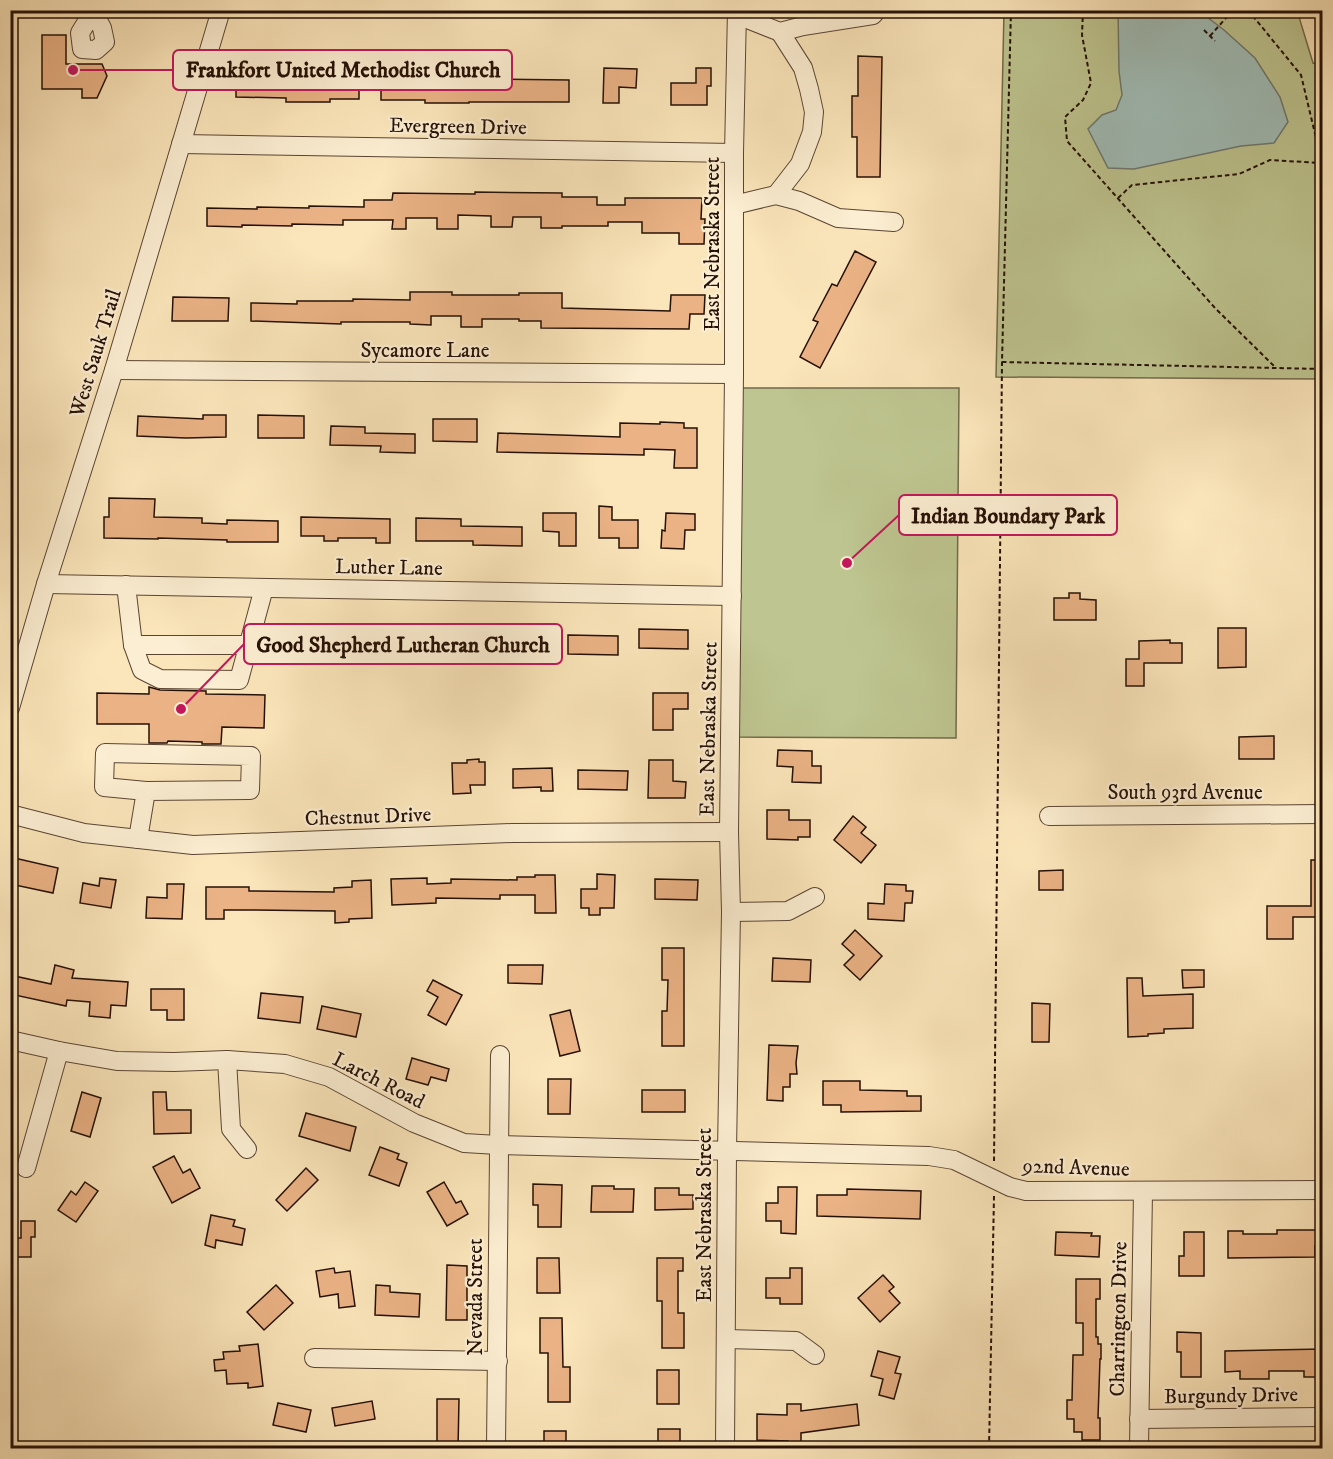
<svg xmlns="http://www.w3.org/2000/svg" width="1333" height="1459" font-family="'IM FELL DW Pica',serif">
<rect width="100%" height="100%" fill="#fbe5ba"/>
<filter id="stains"><feTurbulence type="fractalNoise" baseFrequency=".00333" numOctaves="4"/><feColorMatrix values="0 0 0 0 .2 0 0 0 0 .09 0 0 0 0 .02 0 0 0 .5 -.17"/></filter>
<radialGradient id="worn" r=".72"><stop offset=".6" stop-color="#630" stop-opacity="0"/><stop offset="1" stop-color="#630" stop-opacity=".3"/></radialGradient>
<g fill="#bec590" stroke="#726a4b" stroke-width="1.5">
<path d="M1004 11H1299V17L1313 63 1322 65V379L996 377Z"/>
<path d="M737 388H959L956 738 734 737Z"/>
</g>
<path fill="#a0bdb7" stroke="#6f7870" stroke-width="1.5" d="M1118 10 1199 11 1224 30 1255 58 1280 97 1288 122 1274 143 1241 146 1134 169 1108 168 1088 129 1102 115 1116 110 1122 95 1119 71Z"/>
<g fill="#eab285" stroke="#251006" stroke-width="1.5">
<path d="M42 35H66V64H102L107 76 97 98H82V89H42Z"/>
<path d="M858 56 882 57 880 177H857V137H852V96H858Z"/>
<path d="M355 62H371V85H359V99H330V102H286V98L236 97V75L266 76 267 72 284 73V79L339 80V67H355Z"/>
<path d="M604 68 637 69 636 88 619 87V103H603Z"/>
<path d="M696 68H711V86H707V105H671V83H696Z"/>
<path d="M474 79 569 80V102H469V103H425V100H381V82H425V80L474 81Z"/>
<path d="M475 192 562 193V197H597V205H625V198H702L701 219H705L704 244H679V233H642V222H608V226H562V228H541V217H513L512 227H491V216L458 215V229H437V218H406V229H392L393 220H343V225L292 224V226L242 225V227L207 226V208L257 209V207L309 208V206L364 207V200H392L393 193 475 194Z"/>
<path d="M855 251 876 262 820 368 800 357 818 322 813 320 832 284 837 286Z"/>
<path d="M410 292H452V295H519V293H562V308L670 311 671 295H705L704 314H690L689 329 541 328V321H519V319H482V327H461V316H431V325L410 324V322H341V324L251 321V303L297 304V301H353V299L410 300Z"/>
<path d="M173 297 229 298 228 321H172Z"/>
<path d="M203 415H226V437L186 438 137 436 138 416 203 419Z"/>
<path d="M258 415 304 416V438H258Z"/>
<path d="M433 419H477V442L433 441Z"/>
<path d="M660 422 684 423V428H697V468H674L675 450 644 449V455L497 452 498 433 620 437V423L660 424Z"/>
<path d="M331 426 365 427V433L415 434V453L380 452 381 446 330 445Z"/>
<path d="M109 498 155 499 154 517 202 518V523L227 524V520L278 521V542H227V540L158 538V539L104 538V517H109Z"/>
<path d="M599 506 612 507V520H638V548H619V538H599Z"/>
<path d="M543 513H576V546H559V532L543 531Z"/>
<path d="M666 513 695 514V530H685L684 549 661 548 662 530 665 531Z"/>
<path d="M301 517 390 519V543H376V538H338V541H324V536H301Z"/>
<path d="M416 518 461 519V526L522 527V546L473 545V541H416Z"/>
<path d="M1069 593H1080V599L1096 600V620H1054V598H1069Z"/>
<path d="M1218 628H1246V667L1218 668Z"/>
<path d="M639 629 688 630V649L639 648Z"/>
<path d="M568 635 618 636V655L568 654Z"/>
<path d="M1170 640V643H1182V663H1144V686H1126V659H1139V641Z"/>
<path d="M149 687 160 690 206 691V694L265 695 264 728 222 727 221 744H202V742L168 741 167 743H149V724H97V693L149 694Z"/>
<path d="M653 693H688V709H673V730H653Z"/>
<path d="M1274 736V759H1239V737Z"/>
<path d="M778 750 812 751V766H821V783L792 782 793 767 777 766Z"/>
<path d="M479 759V762H485V785H470L471 793 453 794 452 763H467V760Z"/>
<path d="M649 760H673V781L686 782 685 798H648Z"/>
<path d="M552 768 553 791H541V787L513 788V769Z"/>
<path d="M578 770 628 771 627 790 578 789Z"/>
<path d="M767 810H789V820H810V837H798V840L767 839Z"/>
<path d="M853 816 866 827 861 833 876 845 861 863 834 840Z"/>
<path d="M10 857 58 868 53 893 10 884Z"/>
<path d="M1311 860H1323V917H1293V939H1267V906H1311Z"/>
<path d="M1063 870V890H1039V871Z"/>
<path d="M597 874 615 875 614 908H600V915H589V908H581V889H597Z"/>
<path d="M535 875H555L556 913H535V895H500V899L436 898V903L392 905 391 879 427 878V884L451 883V879L517 880V877H535Z"/>
<path d="M100 878 116 880 111 908 80 903 83 883 99 886Z"/>
<path d="M655 879 698 880 697 900 655 899Z"/>
<path d="M371 880 372 918 349 919V922L335 923V911L249 910H224V919H206V887H249V891L334 892V888L352 887V881Z"/>
<path d="M167 884H184L182 919 146 918 147 897 167 898Z"/>
<path d="M885 884 906 885V891H913L912 903H905L904 921 868 919V903L884 904Z"/>
<path d="M855 930 882 956 860 980 844 965 854 955 842 944Z"/>
<path d="M662 948H684V1046H662V1011H667L668 980H662Z"/>
<path d="M773 958 811 960 810 982 772 981Z"/>
<path d="M55 965 74 970 72 978 128 982 126 1006 111 1005 110 1018 89 1016 90 1002 67 1000 66 1006 10 994V975L51 984Z"/>
<path d="M508 965H543L542 984 508 983Z"/>
<path d="M1182 970H1204V987L1183 988Z"/>
<path d="M1127 978H1142L1143 996 1193 994V1028L1164 1029V1033L1148 1034V1036L1128 1037Z"/>
<path d="M433 980 462 995 446 1025 428 1015 438 997 427 991Z"/>
<path d="M151 989H184V1020H167V1010H151Z"/>
<path d="M261 993 303 997 300 1023 258 1018Z"/>
<path d="M1032 1003 1050 1004 1049 1042H1032Z"/>
<path d="M322 1006 361 1014 356 1037 317 1029Z"/>
<path d="M570 1010 580 1051 560 1056 550 1015Z"/>
<path d="M769 1045 798 1046 796 1063 797 1074H790V1087H783V1101L767 1100Z"/>
<path d="M412 1058 449 1069 446 1081 431 1077 428 1085 406 1079Z"/>
<path d="M548 1079H571L570 1114H548Z"/>
<path d="M823 1081H860V1090L907 1091V1096H921V1111L841 1112V1105H823Z"/>
<rect x="642" y="1090" width="43" height="22"/>
<path d="M82 1092 101 1098 90 1137 71 1131Z"/>
<path d="M153 1092H166L167 1110H191V1133L154 1134Z"/>
<path d="M306 1113 356 1127 350 1151 299 1136Z"/>
<path d="M380 1147 399 1154 397 1159 407 1163 399 1186 369 1175Z"/>
<path d="M174 1156 183 1173 190 1169 200 1188 172 1203 153 1167Z"/>
<path d="M306 1168 318 1180 287 1211 276 1200Z"/>
<path d="M85 1182 98 1191 76 1222 58 1210 71 1191 76 1195Z"/>
<path d="M444 1182 456 1203 461 1201 468 1214 447 1226 427 1192Z"/>
<path d="M533 1184 562 1185 561 1227H538V1205H533Z"/>
<path d="M592 1186H614V1189H634L633 1212H591Z"/>
<path d="M778 1187H797L796 1234 781 1233V1221H766V1203H778Z"/>
<path d="M655 1188H679V1195H693V1209L655 1210Z"/>
<path d="M847 1189 921 1191 920 1219 817 1216V1195H847Z"/>
<path d="M211 1215 235 1220 233 1226 245 1229 242 1245 216 1240 215 1248 205 1245Z"/>
<path d="M21 1221H35V1237H31V1257H10V1238H21Z"/>
<path d="M1277 1230H1322V1246H1315V1257L1228 1258V1231H1243V1234H1277Z"/>
<path d="M1056 1232 1092 1233 1091 1236H1100L1099 1257 1055 1255Z"/>
<path d="M1184 1232H1204V1276H1179V1256H1184Z"/>
<path d="M537 1258H559L560 1293H537Z"/>
<path d="M657 1258H683V1271H678V1313H684V1348H662V1301H657Z"/>
<path d="M447 1265 467 1266V1320H446Z"/>
<path d="M334 1268 335 1273 350 1271 355 1306 339 1308 338 1294 320 1297 316 1271Z"/>
<path d="M790 1268H802V1304H780V1298H766V1278H790Z"/>
<path d="M883 1275 894 1287 889 1291 900 1303 880 1322 858 1298Z"/>
<path d="M1076 1279H1100V1299H1096V1337H1098V1344H1101V1359H1100L1098 1418H1100V1440H1082V1432H1074V1419H1067V1400H1072L1073 1355H1083V1323H1076Z"/>
<path d="M276 1285 293 1303 264 1330 247 1312Z"/>
<path d="M376 1285 390 1286V1292L420 1294 419 1317 375 1315Z"/>
<path d="M540 1318H562L563 1367H570V1402H548V1353H540Z"/>
<path d="M1177 1332 1201 1333V1377H1181V1352H1177Z"/>
<path d="M258 1344 263 1386 248 1388V1383L227 1384 226 1370 215 1371 214 1360 224 1359 223 1352 240 1351 239 1346Z"/>
<path d="M1323 1349V1377H1304V1371H1269V1379H1240V1371L1225 1372V1351Z"/>
<path d="M878 1351 900 1357 895 1373 901 1374 894 1399 879 1395 883 1379 871 1376Z"/>
<rect x="657" y="1370" width="22" height="34"/>
<path d="M437 1399H459L458 1449H437Z"/>
<path d="M372 1401 375 1419 335 1426 332 1408Z"/>
<path d="M278 1403 311 1410 306 1432 273 1425Z"/>
<path d="M787 1404H801V1411L857 1404 859 1425 801 1433V1449H788V1441L757 1440V1414L787 1415Z"/>
<rect x="658" y="1429" width="22" height="20"/>
<rect x="544" y="1431" width="22" height="18"/>
</g>
<g fill="none" stroke-linecap="round" stroke-linejoin="round">
<defs>
<g id="minor">
<path d="M94 13 102 28 105 42 96 50 82 49 80 33 94 10"/>
<path d="M737 15 780 32 803 26 873 15 877 10"/>
<path d="M181 144 734 153"/>
<path d="M776 195 800 164 812 132 814 112 809 89 803 68 780 32"/>
<path d="M734 205 776 195 799 201 838 218 894 222"/>
<path d="M114 370 734 374"/>
<path d="M46 584 732 596"/>
<path d="M126 585 133 645 142 670 160 679 239 680 264 588"/>
<path d="M133 645H249"/>
<path d="M10 708 46 584 114 370 221 10"/>
<path d="M10 814 84 833 193 845 512 833 729 832"/>
<path d="M1049 816 1322 814"/>
<path d="M138 839 146 791 250 790 251 756 105 753 104 787 146 791"/>
<path d="M731 912 788 911 815 897"/>
<path d="M10 1040 59 1051 117 1061 174 1062 227 1060 285 1064 329 1077 414 1123 464 1143 498 1145 929 1156 954 1160 1010 1187 1026 1191 1322 1190"/>
<path d="M227 1060 231 1129 247 1149"/>
<path d="M26 1168 59 1051"/>
<path d="M726 1339 796 1341 815 1355"/>
<path d="M314 1358 498 1361"/>
<path d="M1139 1419 1322 1417"/>
<path d="M496 1448 500 1055"/>
<path d="M725 1448 727 1151 731 912 729 832 734 374V153L737 10"/>
<path d="M1139 1448 1143 1191"/>
</g>
</defs>
<use href="#minor" stroke="#5a4533" stroke-width="20"/>
<g stroke="#251006" stroke-width="2" stroke-dasharray="4.5 3" stroke-linecap="butt">
<path d="M1083 10 1082 35 1091 83 1083 100 1065 117 1067 141 1215 308 1276 368"/>
<path d="M1248 10 1301 75 1322 163"/>
<path d="M1204 30 1215 41"/>
<path d="M1210 36 1233 10"/>
<path d="M1118 198 1132 185 1239 174 1270 160 1321 163"/>
<path d="M1002 362 1322 369"/>
<path d="M994 1161 1002 362 1011 10"/>
<path d="M989 1448 994 1196"/>
</g>
<use href="#minor" stroke="#fceed2" stroke-width="18"/>
</g>
<g text-anchor="middle" stroke-width="4.5" stroke-linejoin="round" paint-order="stroke">
<g font-size="21" fill="#251006" stroke="#fceed2">
<text transform="translate(458 126) rotate(1)" y="7">Evergreen Drive</text>
<text transform="translate(712 244) rotate(-90)" y="7">East Nebraska Street</text>
<text x="425" y="357">Sycamore Lane</text>
<text transform="translate(95 353) rotate(-73)" y="7">West Sauk Trail</text>
<text transform="translate(389 567) rotate(1)" y="7">Luther Lane</text>
<text transform="translate(708 729) rotate(-89)" y="7">East Nebraska Street</text>
<text x="1185" y="799">South 93rd Avenue</text>
<text transform="translate(368 816) rotate(-2)" y="7">Chestnut Drive</text>
<text transform="translate(379 1080) rotate(27)" y="7">Larch Road</text>
<text transform="translate(1076 1167) rotate(2)" y="7">92nd Avenue</text>
<text transform="translate(704 1215) rotate(-90)" y="7">East Nebraska Street</text>
<text transform="translate(475 1297) rotate(-90)" y="7">Nevada Street</text>
<text transform="translate(1118 1319) rotate(-89)" y="7">Charrington Drive</text>
<text transform="translate(1231 1395) rotate(-1)" y="7">Burgundy Drive</text>
</g>
</g>
<path fill="none" stroke="#c2185b" stroke-width="2" d="M73 70L173 70M847 563L899 515M181 709L244 644"/>
<g fill="#c2185b" stroke="#fceed2" stroke-width="2">
<circle cx="73" cy="70" r="6"/>
<circle cx="847" cy="563" r="6"/>
<circle cx="181" cy="709" r="6"/>
</g>
<g fill="#fceed2" stroke="#c2185b" stroke-width="2">
<rect x="173" y="50" width="339" height="40" rx="6"/>
<rect x="899" y="495" width="218" height="40" rx="6"/>
<rect x="244" y="624" width="318" height="40" rx="6"/>
</g>
<g font-size="22" text-anchor="middle" font-weight="bold" fill="#251006">
<text x="343" y="77">Frankfort United Methodist Church</text>
<text x="1008" y="523">Indian Boundary Park</text>
<text x="403" y="652">Good Shepherd Lutheran Church</text>
</g>
<rect width="1333" height="1459" fill="none" stroke="#fbe5ba" stroke-width="36"/>
<rect x="12" y="12" width="1309" height="1435" fill="none" stroke="#251006" stroke-width="3"/>
<rect x="18" y="18" width="1297" height="1423" fill="none" stroke="#251006" stroke-width="1.5"/>
<rect width="100%" height="100%" filter="url(#stains)"/>
<rect width="100%" height="100%" fill="url(#worn)"/>
</svg>
